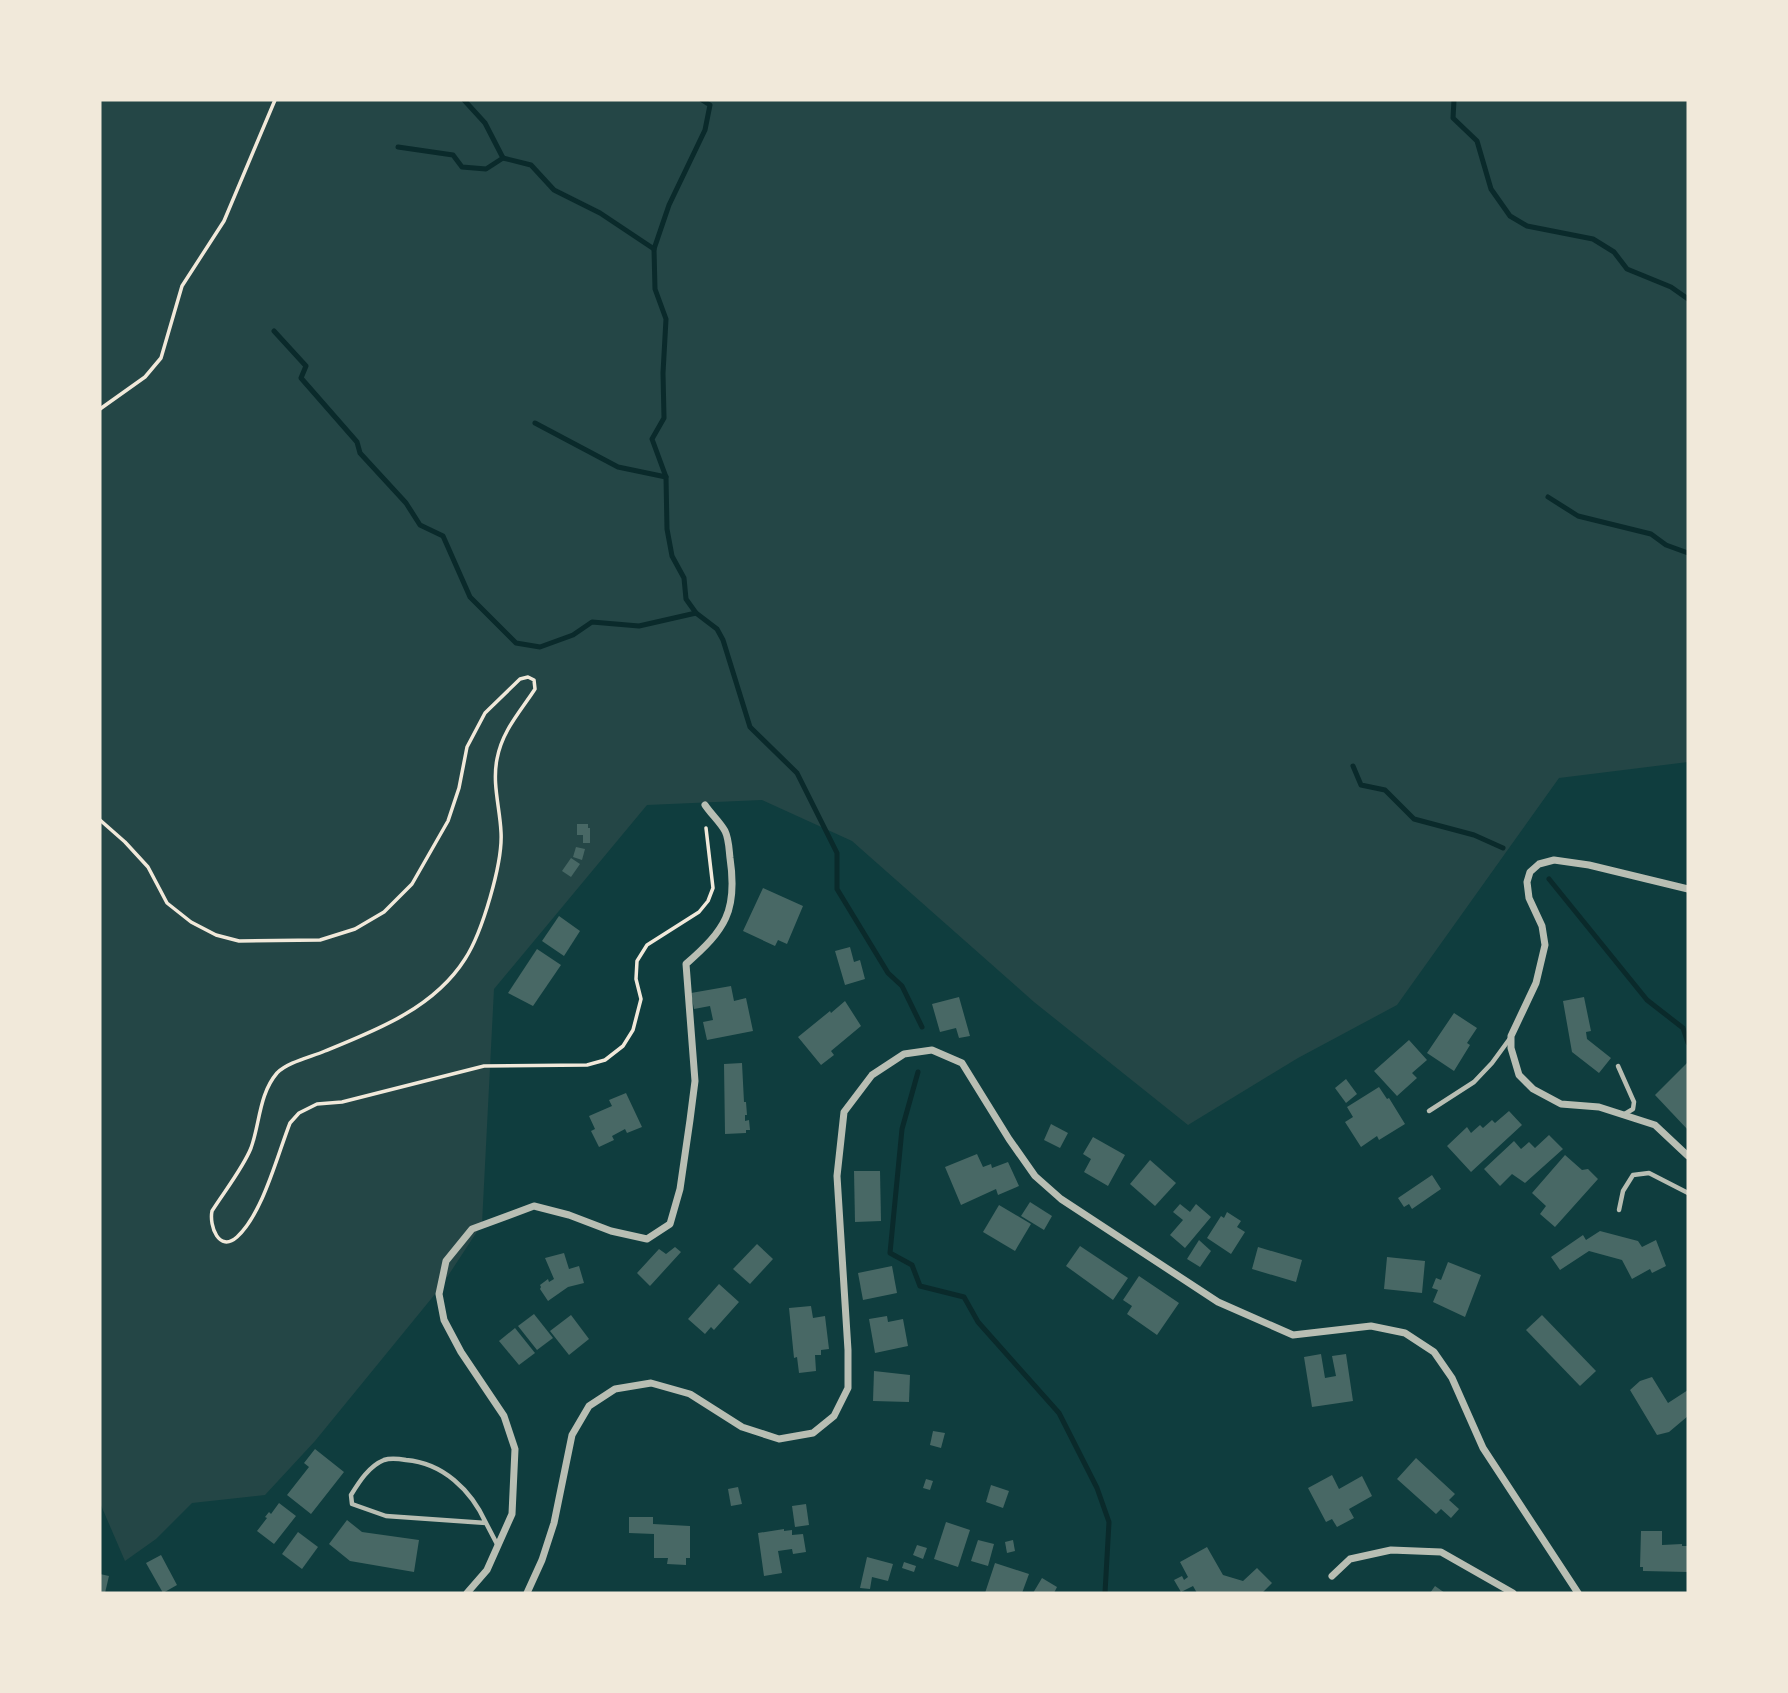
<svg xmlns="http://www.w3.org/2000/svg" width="1788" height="1693" font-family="'Archivo Narrow',sans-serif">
<rect width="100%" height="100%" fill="#0f3d3e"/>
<path fill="#244646" d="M100 100H1688V762L1559 778 1397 1005 1298 1058 1188 1125 1034 1002 852 841 762 800 647 805 494 989 482 1224 440 1288 315 1441 265 1495 192 1503 156 1539 125 1561 100 1503Z"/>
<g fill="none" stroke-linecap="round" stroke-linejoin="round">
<g stroke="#0a2a2b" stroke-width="5">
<path d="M464 100 485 123 503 158"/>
<path d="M702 100 710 105 705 130 669 205 654 249 655 289 666 319 663 373 664 418 652 439 666 477 667 529 672 556 684 578 686 599 696 613 717 629 723 640 750 727 797 773 837 853V889L888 973 902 986 922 1027"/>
<path d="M1454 100 1453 118 1477 141 1491 189 1510 216 1527 226 1593 239 1614 252 1627 269 1671 287 1688 299"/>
<path d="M398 147 453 155 462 167 486 169 503 158 531 165 554 190 600 213 654 249"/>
<path d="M274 331 306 366 301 378 357 442 360 453 406 503 420 525 443 536 470 597 516 643 540 647 573 635 592 622 639 626 696 613"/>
<path d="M535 423 618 467 666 477"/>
<path d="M1548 497 1578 516 1651 534 1666 545 1688 553"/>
<path d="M1353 766 1361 785 1385 790 1414 819 1474 835 1503 848"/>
<path d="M1549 879 1647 1000 1683 1028 1688 1043"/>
<path d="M918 1072 902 1129 890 1253 912 1265 920 1286 964 1297 978 1322 1059 1413 1097 1488 1109 1522 1105 1593"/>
</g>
</g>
<g fill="#486865">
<path d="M577 824H588V828H590V843H583V835H577Z"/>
<path d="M576 847 585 849 582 860 573 857Z"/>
<path d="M571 858 580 864 571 877 562 871Z"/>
<path d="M763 888 803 906 787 944 778 940 775 946 743 931Z"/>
<path d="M559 916 580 931 564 956 542 941Z"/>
<path d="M850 947 854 962 860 960 865 979 845 985 835 951Z"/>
<path d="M537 949 561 965 533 1006 508 993Z"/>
<path d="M731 986 734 1001 746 998 753 1031 707 1040 703 1022 713 1020 710 1006 694 1009 691 993Z"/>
<path d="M959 997 970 1036 959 1038 956 1028 940 1032 932 1004Z"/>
<path d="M1584 997 1591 1031 1586 1032 1587 1039 1611 1058 1599 1073 1572 1052 1563 1001Z"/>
<path d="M845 1001 861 1026 831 1051 834 1055 821 1065 798 1037 830 1011 831 1013Z"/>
<path d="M1454 1013 1477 1028 1467 1043 1470 1045 1454 1071 1427 1053Z"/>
<path d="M1409 1040 1427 1060 1412 1073 1417 1078 1397 1096 1374 1071Z"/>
<path d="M1688 1062V1130L1655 1095Z"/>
<path d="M742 1063 744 1102H746L747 1115H745V1121L749 1120 750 1130H746V1133L725 1134 724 1064Z"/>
<path d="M1346 1079 1357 1094 1346 1103 1335 1088Z"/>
<path d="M1379 1087 1387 1099 1389 1098 1405 1124 1379 1140 1377 1136 1361 1147 1345 1122 1353 1117 1347 1107Z"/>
<path d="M626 1093 642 1127 627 1133 625 1129 612 1136 614 1140 599 1147 591 1131 595 1129 589 1116 612 1106 609 1100Z"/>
<path d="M1509 1111 1522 1125 1471 1172 1447 1146 1467 1127 1471 1133 1480 1125 1483 1128 1492 1120 1495 1123Z"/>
<path d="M1051 1124 1068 1133 1060 1148 1044 1140Z"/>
<path d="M1549 1135 1563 1149 1525 1183 1512 1174 1500 1186 1484 1169 1514 1141 1521 1149 1529 1142 1535 1148Z"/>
<path d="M1093 1137 1125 1155 1108 1186 1084 1172 1091 1159 1083 1154Z"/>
<path d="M977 1154 983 1167 991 1164 992 1168 1008 1162 1019 1186 998 1195 996 1189 961 1205 945 1167Z"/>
<path d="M1565 1155 1582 1170 1588 1169 1598 1179 1555 1227 1540 1214 1546 1206 1532 1193Z"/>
<path d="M1150 1160 1176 1183 1155 1206 1130 1184Z"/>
<path d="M854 1171H880L881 1221 855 1222Z"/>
<path d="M1432 1175 1441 1189 1412 1209 1409 1204 1404 1207 1398 1198Z"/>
<path d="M1030 1202 1052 1216 1044 1230 1021 1216Z"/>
<path d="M1180 1204 1190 1212 1196 1204 1211 1217 1185 1248 1170 1235 1183 1220 1173 1212Z"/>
<path d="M999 1205 1031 1224 1015 1251 983 1232Z"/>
<path d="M1227 1212 1241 1221 1237 1227 1245 1232 1231 1254 1207 1238 1221 1216 1224 1218Z"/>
<path d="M1600 1231 1638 1241 1642 1247 1656 1240 1666 1266 1652 1273 1650 1269 1632 1279 1622 1260 1589 1251 1560 1270 1551 1257 1583 1235 1586 1240Z"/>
<path d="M1199 1240 1211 1251 1200 1267 1187 1259Z"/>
<path d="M757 1244 773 1259 750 1284 733 1269Z"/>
<path d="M1080 1246 1128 1278 1113 1300 1066 1266Z"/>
<path d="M675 1247 681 1252 650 1286 637 1273 659 1249 666 1254Z"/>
<path d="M1258 1247 1302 1260 1296 1282 1252 1269Z"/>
<path d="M564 1253 569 1269 579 1266 584 1283 568 1287 548 1301 540 1289 541 1287 540 1285 548 1279 549 1282 554 1279 545 1258Z"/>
<path d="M1387 1257 1425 1261 1422 1293 1384 1289Z"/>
<path d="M1448 1262 1481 1275 1465 1317 1433 1302 1438 1290 1432 1288 1436 1278 1441 1280Z"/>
<path d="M892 1266 897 1293 863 1300 858 1273Z"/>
<path d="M1139 1276 1179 1303 1157 1335 1127 1314 1132 1306 1123 1300Z"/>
<path d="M719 1284 739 1302 714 1330 711 1327 705 1334 688 1319Z"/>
<path d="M811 1306 813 1318 825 1316 829 1349 821 1350V1355H815L816 1371 799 1373 797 1357 794 1358 789 1308Z"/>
<path d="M534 1314 553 1338 537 1350 518 1326Z"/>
<path d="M571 1315 589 1339 569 1355 550 1331Z"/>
<path d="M1542 1315 1596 1371 1580 1386 1526 1330Z"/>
<path d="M887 1316 888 1322 903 1319 908 1346 875 1353 869 1319Z"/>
<path d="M515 1328 535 1353 519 1365 499 1341Z"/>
<path d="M1321 1354 1325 1378 1336 1376 1332 1356 1346 1354 1353 1401 1312 1407 1304 1357Z"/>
<path d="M874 1371 910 1375 909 1402 873 1401Z"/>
<path d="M1652 1377 1668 1403 1688 1390V1416L1669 1432 1657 1435 1630 1390 1640 1381Z"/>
<path d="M933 1431 945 1433 941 1448 930 1445Z"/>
<path d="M315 1449 344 1472 311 1514 287 1495 309 1467 304 1463Z"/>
<path d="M1416 1458 1455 1494 1449 1500 1459 1509 1451 1518 1441 1509 1436 1514 1397 1479Z"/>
<path d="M1332 1475 1339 1489 1362 1476 1372 1496 1349 1509 1354 1518 1337 1527 1332 1519 1326 1522 1308 1488Z"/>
<path d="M926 1479 933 1481 930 1490 923 1488Z"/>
<path d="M991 1485 1009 1491 1003 1508 986 1502Z"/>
<path d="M738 1487 742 1504 731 1506 728 1489Z"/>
<path d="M279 1503 296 1516 274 1544 257 1531 267 1518 265 1517 269 1512 271 1514Z"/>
<path d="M806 1504 809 1525 795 1527 792 1506Z"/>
<path d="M629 1517H653V1524L690 1526V1558H686V1565L667 1564 668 1558H654V1534L629 1533Z"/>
<path d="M347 1520 362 1532 419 1540 414 1572 350 1561 329 1544Z"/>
<path d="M946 1522 970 1530 958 1567 934 1559Z"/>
<path d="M784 1529V1531L792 1530V1535L803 1534 806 1552 793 1554 792 1549 778 1551 782 1573 764 1576 758 1533Z"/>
<path d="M1641 1531H1662V1545L1682 1544V1546H1688V1572L1643 1571V1567H1640Z"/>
<path d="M298 1532 318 1547 302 1569 282 1554Z"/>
<path d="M978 1540 994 1544 988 1566 971 1561Z"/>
<path d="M1013 1540 1015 1551 1007 1553 1005 1542Z"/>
<path d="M917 1545 927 1548 923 1559 913 1555Z"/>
<path d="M1207 1547 1223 1575 1243 1581 1257 1568 1272 1583 1262 1593H1197L1193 1586 1181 1592 1174 1580 1182 1576 1184 1580 1188 1577 1180 1562Z"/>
<path d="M161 1555 177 1585 163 1593 146 1563Z"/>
<path d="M867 1557 893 1564 888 1581 872 1577 870 1589 860 1588Z"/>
<path d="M904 1562 916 1566 914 1572 902 1568Z"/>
<path d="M995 1563 1029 1574 1022 1593H985Z"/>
<path d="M100 1574 109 1576 105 1593H100Z"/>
<path d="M1042 1578 1057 1587 1054 1593H1033Z"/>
<path d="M1435 1586 1445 1593H1430Z"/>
</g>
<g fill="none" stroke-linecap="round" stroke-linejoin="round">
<g stroke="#f1e9da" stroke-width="3.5">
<path d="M100 409 145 377 161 358 182 286 224 221 275 100"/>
<path d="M100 820 125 842 148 867 167 903 191 922 216 935 239 941 320 940 355 929 384 912 412 884 448 821 459 788 467 747 485 713 520 679 528 677 534 680 535 689C520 712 502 731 497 759 492 784 500 808 501 832 503 863 482 933 465 959 434 1008 377 1030 325 1051 311 1057 288 1062 277 1073 259 1094 260 1123 251 1148 243 1168 224 1192 212 1211 209 1226 219 1253 237 1237 263 1213 277 1156 290 1123L299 1113 317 1104 342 1102 484 1066 587 1065 605 1060 623 1046 633 1030 641 999 636 979 637 961 647 945 699 912 708 901 713 888 706 828"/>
</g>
<g stroke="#b8beb3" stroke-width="4.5">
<path d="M1618 1066 1634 1102 1633 1109 1623 1115"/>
<path d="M1429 1111 1474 1082 1492 1063 1511 1037"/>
<path d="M1619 1210 1623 1191 1633 1175 1649 1173 1688 1193"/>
<path d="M486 1523C471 1490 443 1463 406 1460 400 1459 390 1458 384 1460 369 1466 359 1482 351 1495L352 1504 386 1516 486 1523 498 1546"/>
</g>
<g stroke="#b8beb3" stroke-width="7">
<path d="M1688 889 1589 865 1554 860 1539 864 1530 872 1527 882 1529 898 1542 926 1545 945 1536 983 1511 1036V1048L1519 1075 1533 1089 1561 1104 1599 1107 1655 1125 1688 1156"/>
<path d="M1332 1576 1350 1559 1391 1550 1441 1552 1513 1593"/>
<path d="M467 1593 487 1570 512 1514 515 1449 504 1416 461 1352 444 1320 439 1294 446 1261 472 1229 534 1206 569 1215 611 1231 647 1239 670 1224 680 1189 690 1120 695 1081 686 964C725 930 738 911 730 858 729 850 729 839 725 831 720 822 711 814 705 805"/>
<path d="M527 1593 542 1560 554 1523 572 1435 589 1406 615 1389 651 1383 690 1394 742 1427 779 1439 813 1433 834 1416 848 1388V1350L837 1176 844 1112 872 1075 904 1054 932 1050 962 1063 1009 1139 1035 1176 1061 1199 1218 1302 1293 1335 1371 1326 1405 1333 1434 1352 1452 1378 1483 1448 1578 1593"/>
</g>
</g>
<rect width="1788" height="1693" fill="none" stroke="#f1e9da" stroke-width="203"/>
</svg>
